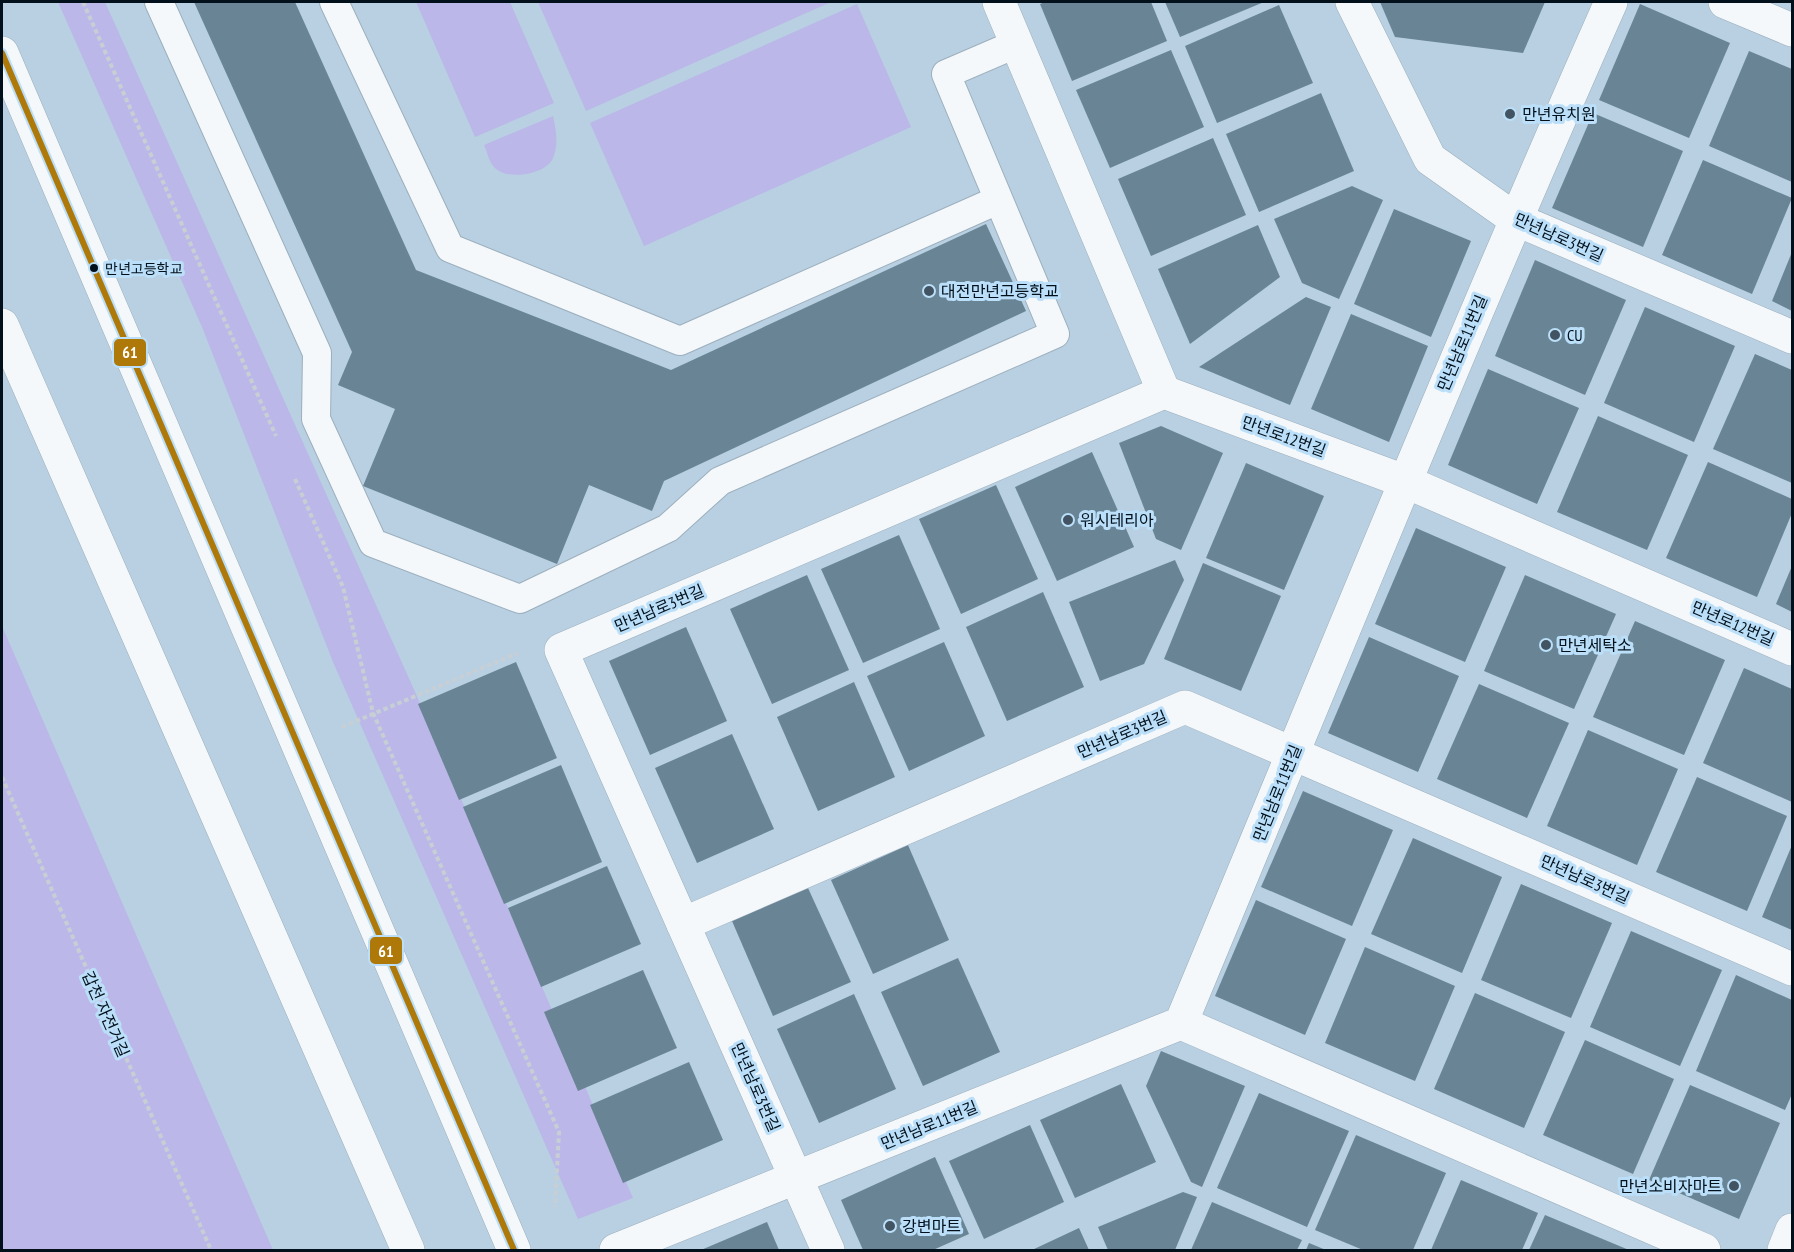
<svg xmlns="http://www.w3.org/2000/svg" width="1794" height="1252" font-family="'PT Sans Narrow','Noto Sans KR',sans-serif">
<rect width="100%" height="100%" fill="#b8d0e2"/>
<g fill="#bbb7e9">
<path d="M58 2H105L412 685 633 1198 578 1219 333 662 202 327Z"/>
<path d="M416 2H510L554 103 475 137Z"/>
<path d="M538 2H831L586 111Z"/>
<path d="M857 4 911 127 644 246 590 123Z"/>
<path d="M553 116C556 131 559 143 553 158 546 175 506 181 494 167 489 162 487 151 484 145Z"/>
<path d="M2 626 273 1250H2Z"/>
</g>
<g fill="#698494">
<path d="M194 2H295L416 270 671 370 986 224 1026 311 664 481 652 511 589 485 557 564 363 486 395 409 338 385 352 352Z"/>
<path d="M1045 2H1151L1167 41 1072 81 1040 4Z"/>
<path d="M1165 2H1264L1180 37Z"/>
<path d="M1380 2H1545L1523 53 1395 37Z"/>
<path d="M1640 4 1730 43 1689 138 1599 100Z"/>
<path d="M1279 5 1313 83 1217 123 1185 46Z"/>
<path d="M1171 50 1204 127 1110 168 1076 90Z"/>
<path d="M1749 51 1792 69V182L1709 146Z"/>
<path d="M1321 93 1354 171 1259 212 1226 134Z"/>
<path d="M1593 113 1683 151 1643 247 1552 208Z"/>
<path d="M1213 138 1246 215 1151 256 1118 179Z"/>
<path d="M1703 160 1792 198 1752 294 1662 255Z"/>
<path d="M1352 186 1383 200 1339 299 1302 283 1274 219Z"/>
<path d="M1394 209 1471 241 1431 337 1354 304Z"/>
<path d="M1258 225 1280 277 1190 344 1158 269Z"/>
<path d="M1792 252V311L1772 301Z"/>
<path d="M1535 260 1626 300 1585 395 1495 356Z"/>
<path d="M1306 297 1331 307 1290 405 1199 367Z"/>
<path d="M1645 307 1735 346 1694 442 1604 403Z"/>
<path d="M1351 314 1428 346 1389 442 1311 409Z"/>
<path d="M1755 354 1792 370V483L1713 449Z"/>
<path d="M1488 369 1579 408 1537 504 1448 465Z"/>
<path d="M1598 416 1688 455 1647 550 1557 512Z"/>
<path d="M1161 426 1223 453 1181 550 1156 539 1119 443Z"/>
<path d="M1092 452 1134 547 1057 581 1015 487Z"/>
<path d="M1708 462 1792 499V513L1757 597 1666 558Z"/>
<path d="M1246 463 1324 496 1284 590 1206 558Z"/>
<path d="M996 485 1038 579 961 614 919 519Z"/>
<path d="M1416 528 1506 567 1465 662 1375 624Z"/>
<path d="M899 535 940 629 863 663 821 569Z"/>
<path d="M1175 560 1184 580 1144 664 1100 681 1069 602Z"/>
<path d="M1203 563 1281 596 1241 691 1164 659Z"/>
<path d="M1792 566V612L1776 604Z"/>
<path d="M807 575 849 670 772 704 730 609Z"/>
<path d="M1525 575 1616 614 1574 709 1484 671Z"/>
<path d="M1043 592 1084 687 1007 721 966 627Z"/>
<path d="M1635 621 1725 660 1684 755 1593 717Z"/>
<path d="M686 627 727 721 650 755 609 661Z"/>
<path d="M1369 637 1459 676 1418 772 1328 733Z"/>
<path d="M944 642 985 736 909 771 867 676Z"/>
<path d="M516 662 557 758 459 800 418 704Z"/>
<path d="M1744 668 1792 689V802L1703 763Z"/>
<path d="M854 682 895 777 818 811 777 717Z"/>
<path d="M1479 684 1569 723 1527 818 1437 779Z"/>
<path d="M1588 730 1678 769 1637 865 1547 826Z"/>
<path d="M732 734 774 829 697 863 655 768Z"/>
<path d="M561 765 602 862 504 904 463 807Z"/>
<path d="M1697 777 1787 816 1747 911 1656 872Z"/>
<path d="M1303 791 1393 830 1352 926 1261 887Z"/>
<path d="M1413 838 1502 877 1462 973 1371 934Z"/>
<path d="M908 845 949 940 873 974 831 880Z"/>
<path d="M1792 845V930L1762 917Z"/>
<path d="M607 866 641 944 541 987 508 908Z"/>
<path d="M1521 884 1612 923 1571 1018 1481 980Z"/>
<path d="M808 888 851 982 773 1016 732 921Z"/>
<path d="M1256 900 1346 939 1305 1035 1215 996Z"/>
<path d="M1631 931 1722 970 1680 1066 1590 1027Z"/>
<path d="M1365 947 1455 986 1415 1081 1325 1043Z"/>
<path d="M958 958 1000 1052 923 1086 881 992Z"/>
<path d="M643 970 677 1048 578 1091 544 1012Z"/>
<path d="M1736 975 1792 1000V1094L1785 1110 1696 1071Z"/>
<path d="M1475 993 1565 1032 1524 1128 1434 1089Z"/>
<path d="M854 994 896 1089 819 1123 777 1029Z"/>
<path d="M1585 1040 1674 1079 1633 1174 1543 1135Z"/>
<path d="M1161 1051 1245 1086 1202 1187 1191 1182 1146 1086Z"/>
<path d="M689 1062 723 1140 623 1183 590 1105Z"/>
<path d="M1121 1084 1156 1162 1075 1198 1040 1120Z"/>
<path d="M1690 1085 1780 1123 1739 1219 1649 1180Z"/>
<path d="M1259 1093 1349 1131 1307 1227 1217 1188Z"/>
<path d="M1030 1125 1064 1202 984 1239 949 1161Z"/>
<path d="M1356 1135 1446 1173 1413 1250H1363L1315 1230Z"/>
<path d="M935 1157 969 1234 933 1250H863L841 1200Z"/>
<path d="M1461 1180 1538 1213 1522 1250H1431Z"/>
<path d="M1183 1192 1197 1197 1175 1250H1108L1098 1227Z"/>
<path d="M1212 1202 1302 1240 1297 1250H1191Z"/>
<path d="M1545 1215 1629 1250H1529Z"/>
<path d="M767 1222 779 1250H701Z"/>
<path d="M1079 1228 1089 1250H1032Z"/>
<path d="M1309 1243 1326 1250H1306Z"/>
</g>
<g fill="none" stroke-linecap="round" stroke-linejoin="round">
<defs>
<g id="service">
<path d="M159 2 317 353 316 419 373 543 520 599 668 528 720 481 1055 334 946 74 1018 43"/>
<path d="M334 2 450 248 680 341 998 200"/>
</g>
<g id="minor">
<path d="M999 2 1164 392 1404 481 1792 649"/>
<path d="M1352 2 1430 159 1515 219 1792 337"/>
<path d="M1725 2 1792 30"/>
<path d="M683 924 1185 707 1792 969"/>
<path d="M1181 1023 1704 1250"/>
<path d="M616 1250 1181 1023C1323 682 1461 340 1611 2"/>
<path d="M828 1250 561 650 1164 392"/>
<path d="M1784 1250 1792 1230"/>
</g>
<g id="primary">
<path d="M2 53 514 1250"/>
<path d="M2 325 408 1250"/>
</g>
</defs>
<use href="#service" stroke="#9cafbd" stroke-width="30"/>
<use href="#minor" stroke="#9cafbd" stroke-width="34"/>
<use href="#primary" stroke="#9cafbd" stroke-width="34"/>
<g stroke="#c7cfd5" stroke-width="4" stroke-dasharray="4.5 3" stroke-linecap="butt">
<path d="M83 2 276 436"/>
<path d="M295 479 343 587 373 713 559 1132 555 1207"/>
<path d="M342 727 518 653"/>
<path d="M2 777 211 1250"/>
</g>
<use href="#service" stroke="#f4f8fb" stroke-width="28"/>
<use href="#minor" stroke="#f4f8fb" stroke-width="33"/>
<use href="#primary" stroke="#f4f8fb" stroke-width="33"/>
<defs>
<path id="bus-1" d="M2 53 514 1250"/>
</defs>
<use href="#bus-1" stroke="#bbdff9" stroke-width="10"/>
<use href="#bus-1" stroke="#ae7908" stroke-width="6"/>
</g>
<g fill="#425361" stroke="#bbdff9" stroke-width="2">
<circle cx="1510" cy="114" r="6"/>
<circle cx="929" cy="291" r="6"/>
<circle cx="1555" cy="335" r="6"/>
<circle cx="1068" cy="520" r="6"/>
<circle cx="1546" cy="645" r="6"/>
<circle cx="1734" cy="1186" r="6"/>
<circle cx="890" cy="1226" r="6"/>
</g>
<circle fill="#02101b" stroke="#bbdff9" stroke-width="2" cx="94" cy="268" r="5"/>
<g text-anchor="middle" stroke-width="6" stroke-linejoin="round" paint-order="stroke">
<g font-size="14" fill="#02101b" stroke="#bbdff9" text-anchor="start">
<text x="105" y="274">만년고등학교</text>
</g>
<g font-size="16" fill="#02101b" stroke="#bbdff9" text-anchor="start">
<text x="1522" y="120">만년유치원</text>
<text x="941" y="297">대전만년고등학교</text>
<text x="1567" y="341">CU</text>
<text x="1080" y="526">워시테리아</text>
<text x="1558" y="651">만년세탁소</text>
<text x="1722" y="1192" text-anchor="end">만년소비자마트</text>
<text x="902" y="1232">강변마트</text>
</g>
<g font-size="16" fill="#02101b" stroke="#bbdff9">
<text transform="translate(1559 237) rotate(24)" y="6">만년남로3번길</text>
<text transform="translate(1462 343) rotate(-67)" y="6">만년남로11번길</text>
<text transform="translate(1284 436) rotate(20)" y="6">만년로12번길</text>
<text transform="translate(659 608) rotate(-23)" y="6">만년남로3번길</text>
<text transform="translate(1733 623) rotate(23)" y="6">만년로12번길</text>
<text transform="translate(1122 734) rotate(-23)" y="6">만년남로3번길</text>
<text transform="translate(1277 793) rotate(-68)" y="6">만년남로11번길</text>
<text transform="translate(1585 879) rotate(24)" y="6">만년남로3번길</text>
<text transform="translate(106 1014) rotate(66)" y="6">갑천 자전거길</text>
<text transform="translate(756 1087) rotate(66)" y="6">만년남로3번길</text>
<text transform="translate(929 1125) rotate(-22)" y="6">만년남로11번길</text>
</g>
</g>
<g stroke="#bbdff9" stroke-width="2">
<rect x="113" y="338" width="34" height="29" rx="6" fill="#ae7908"/>
<rect x="369" y="936" width="34" height="29" rx="6" fill="#ae7908"/>
</g>
<g font-size="16" text-anchor="middle" font-weight="bold" fill="#fff">
<text x="130" y="358">61</text>
<text x="386" y="957">61</text>
</g>
<rect width="1794" height="1252" fill="none" stroke="#02101b" stroke-width="6"/>
</svg>
